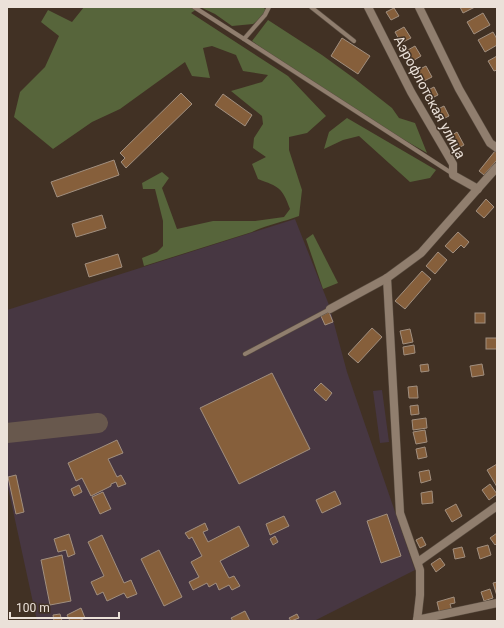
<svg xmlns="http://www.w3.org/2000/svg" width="504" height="628" font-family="Roboto,sans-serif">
<rect width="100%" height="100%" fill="#413124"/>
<g fill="#473742">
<path d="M295 219 329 305 347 372 415 570 314 621H37L7 483V310Z"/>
<path d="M382 390 389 442 380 443 373 391Z"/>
</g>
<g fill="#57653b">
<path d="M84 7H263L268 12 253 24 232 26 215 14 200 7 191 13 288 76 326 116 307 133 289 137V150L302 190 299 216C283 222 267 225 252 232L144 266 142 258 157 252 163 246V221L155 189H143L142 183 162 172 169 178 162 188 177 229 213 221H255L284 217 290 209C282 187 279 187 258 179L252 164 266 157 253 148 254 138 263 124 262 116 231 91 262 82 268 75 243 71 236 55 212 46 203 48 210 78 192 76 185 62 120 109 92 122 53 149 14 117 20 92 45 67 59 36 41 22 48 10 72 22Z"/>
<path d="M268 20 322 55 355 79 392 108 399 118 415 123 427 153 338 102 252 41Z"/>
<path d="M347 118 436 170 430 178 410 182 359 136 343 140 324 149 329 132Z"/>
<path d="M313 234 338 283 323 289 306 239Z"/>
</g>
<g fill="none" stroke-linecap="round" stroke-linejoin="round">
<path stroke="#68584d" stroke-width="20" d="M7 433 98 423"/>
</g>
<g fill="#865f3b" stroke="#a18f7f">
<path d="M460 7H475L463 13Z"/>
<path d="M394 8 399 16 391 20 386 12Z"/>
<path d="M483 13 490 25 474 34 467 22Z"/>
<path d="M404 27 411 38 401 43 395 32Z"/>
<path d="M493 32 497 39V45L485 52 478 40Z"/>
<path d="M342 38 370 56 358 74 331 56Z"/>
<path d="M415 46 421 56 411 62 406 51Z"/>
<path d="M497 56V70L494 71 488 61Z"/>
<path d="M426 66 432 77 422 82 416 71Z"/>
<path d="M434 87 438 95 430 99 426 91Z"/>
<path d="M181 93 192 104 126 168 121 162 125 158 120 153Z"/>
<path d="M223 94 252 115 245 126 215 105Z"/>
<path d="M444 106 449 116 441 120 436 110Z"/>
<path d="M457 132 464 145 456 149 449 137Z"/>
<path d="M495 151 497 153V160L484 175 479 171Z"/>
<path d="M114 160 119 175 57 197 51 182Z"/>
<path d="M486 199 494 207 484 218 476 211Z"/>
<path d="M102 215 106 228 76 237 72 224Z"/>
<path d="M458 232 469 242 464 248 461 245 453 253 445 246Z"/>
<path d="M438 252 447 260 435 274 426 266Z"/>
<path d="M118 254 122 267 89 277 85 264Z"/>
<path d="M422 271 431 279 405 309 395 301Z"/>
<path d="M329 312 333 322 325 325 321 316Z"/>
<rect x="475" y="313" width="10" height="10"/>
<path d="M372 328 382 337 358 363 348 354Z"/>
<path d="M410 329 413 342 403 344 400 331Z"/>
<rect x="486" y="338" width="11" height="11"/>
<path d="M414 345 415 353 404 355 403 347Z"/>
<path d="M428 364 429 371 421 372 420 365Z"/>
<path d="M482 364 484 375 472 377 470 366Z"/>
<path d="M272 373 310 449 239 484 200 408Z"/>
<path d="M321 383 332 393 326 401 314 390Z"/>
<path d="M417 386 418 398H409L408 387Z"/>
<path d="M418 405 419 414 411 415 410 406Z"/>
<path d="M426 418 427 428 413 430 412 420Z"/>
<path d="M425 430 427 442 416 444 413 432Z"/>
<path d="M117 440 123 453 108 459 117 477 121 475 126 484 118 487 116 482 111 484V486L91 496 82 478 76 481 68 463Z"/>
<path d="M425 447 427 457 418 459 416 449Z"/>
<path d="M497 464V487L487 470Z"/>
<path d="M429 470 431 480 421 483 419 472Z"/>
<path d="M16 475 24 512 16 514 8 477Z"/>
<path d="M490 484 497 494 489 500 482 490Z"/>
<path d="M79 485 82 492 74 496 71 489Z"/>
<path d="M335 491 341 504 322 513 316 500Z"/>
<path d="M432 491 433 503 422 504 421 493Z"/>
<path d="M103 492 111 509 100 514 92 497Z"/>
<path d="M456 504 462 516 452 522 445 510Z"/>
<path d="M387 514 401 556 381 563 367 521Z"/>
<path d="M284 516 289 526 270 535 266 524Z"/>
<path d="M205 523 208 530 203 532 208 542 239 526 249 546 220 561 229 578 234 576 240 586 232 590 229 585 219 590 216 583 209 587 207 583 193 590 189 582 199 577 191 562 202 556 192 537 189 539 185 533Z"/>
<path d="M497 533V543L495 545 490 538Z"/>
<path d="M69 534 75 554 68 557 66 550 58 552 54 539Z"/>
<path d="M102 535 124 583 131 580 137 594 127 598 124 593 107 601 103 592 97 595 91 582 104 576 88 542Z"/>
<path d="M275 536 278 542 273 545 270 539Z"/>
<path d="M422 537 426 545 420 548 416 540Z"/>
<path d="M488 545 491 555 480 559 477 548Z"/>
<path d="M462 547 465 557 455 559 453 549Z"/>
<path d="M159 550 182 597 164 606 141 559Z"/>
<path d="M62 555 71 601 50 605 41 560Z"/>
<path d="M440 558 445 565 436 572 431 564Z"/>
<path d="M497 582V596L493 583Z"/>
<path d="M490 589 493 598 484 601 481 592Z"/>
<path d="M454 597 455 603 450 604 452 611 440 614 437 602Z"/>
<path d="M81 608 85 618 79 621H70L67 615Z"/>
<path d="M245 611 250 621H233L231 618Z"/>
<path d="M60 614 62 621H54L53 615Z"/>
<path d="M297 614 299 618 291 621 289 618Z"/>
</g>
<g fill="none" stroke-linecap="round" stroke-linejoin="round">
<defs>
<g id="service">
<path d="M194 7 244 39 265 15 269 7"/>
<path d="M311 7 354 41"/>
<path d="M244 39 453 174"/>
<path d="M245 354 330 309"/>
</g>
<g id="minor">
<path d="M368 7 411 92 453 164V175L478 189"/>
<path d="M419 7 459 89 490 143 497 148"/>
<path d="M387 278 400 513 420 570V595L417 621"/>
<path d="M330 309 387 278 421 253 497 167"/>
<path d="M418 562 497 506"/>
<path d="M417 620 497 603"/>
</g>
</defs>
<use href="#service" stroke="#5a4d41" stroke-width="5"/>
<use href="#minor" stroke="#5a4d41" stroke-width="9"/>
<use href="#service" stroke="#907e6e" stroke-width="4"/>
<use href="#minor" stroke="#907e6e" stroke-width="8"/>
</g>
<g text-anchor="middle" stroke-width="3" stroke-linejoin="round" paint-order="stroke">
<g font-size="14" fill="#ebe1d9" stroke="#413124">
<text transform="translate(430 97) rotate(62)" y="5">Аэрофлотская улица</text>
</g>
</g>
<rect width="504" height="628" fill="none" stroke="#ebe1d9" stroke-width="16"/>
<path d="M10 612v6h109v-6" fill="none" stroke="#ebe1d9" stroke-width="2"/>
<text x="16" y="612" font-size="12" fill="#ebe1d9" stroke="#413124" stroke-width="3" paint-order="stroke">100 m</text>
</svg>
